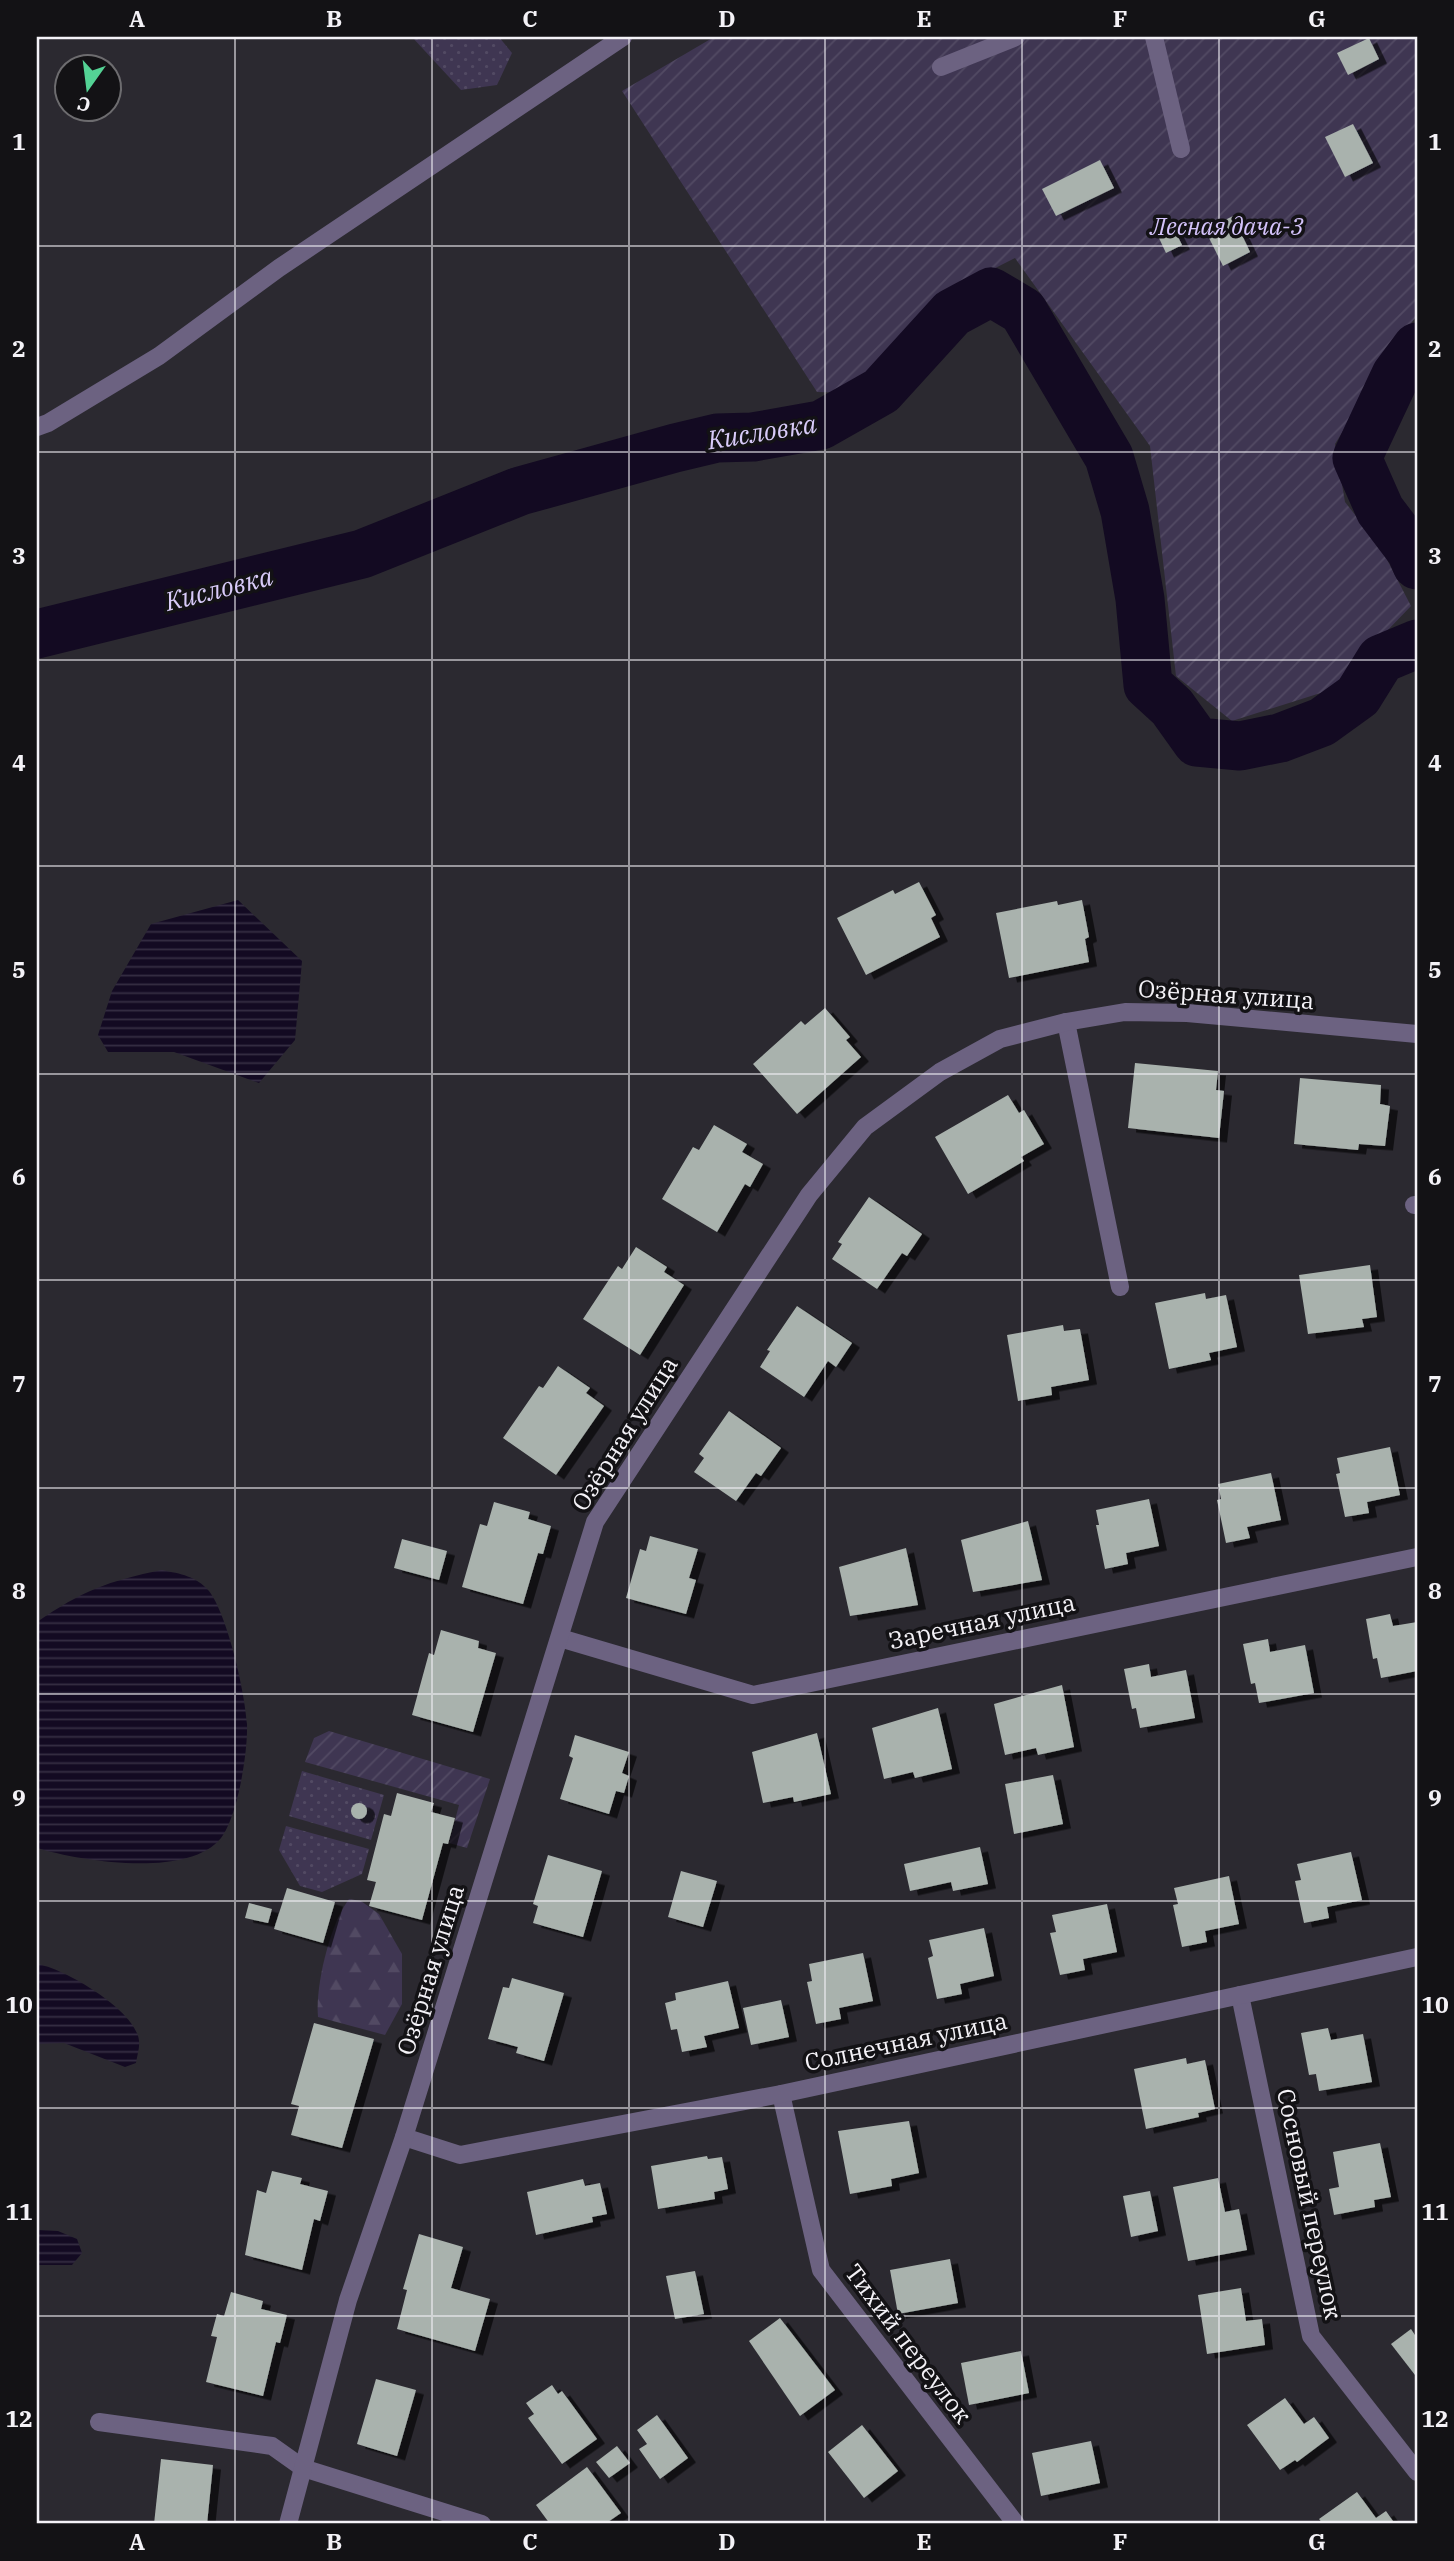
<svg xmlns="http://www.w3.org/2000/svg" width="1454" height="2561" font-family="'IBM Plex Serif',serif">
<defs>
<pattern id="grass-dots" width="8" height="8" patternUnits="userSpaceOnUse" patternTransform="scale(1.75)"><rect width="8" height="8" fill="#3f3652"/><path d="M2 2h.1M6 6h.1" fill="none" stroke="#524a63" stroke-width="1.8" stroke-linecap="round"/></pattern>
<pattern id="forest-firs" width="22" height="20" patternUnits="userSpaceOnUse" patternTransform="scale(1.75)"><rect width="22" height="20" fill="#3f3652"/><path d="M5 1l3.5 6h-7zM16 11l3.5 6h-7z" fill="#524a63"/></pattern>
<pattern id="garden-furrows" width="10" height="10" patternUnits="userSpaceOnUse" patternTransform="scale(1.75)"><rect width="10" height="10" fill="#3f3652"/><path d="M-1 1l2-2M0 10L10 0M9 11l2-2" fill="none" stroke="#524a63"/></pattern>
<pattern id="water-rules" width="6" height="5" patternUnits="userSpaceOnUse" patternTransform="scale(1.75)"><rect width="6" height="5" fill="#130a22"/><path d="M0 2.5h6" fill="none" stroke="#362e43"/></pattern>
<filter id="shadow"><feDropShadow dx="8" dy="4.5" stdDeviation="0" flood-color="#0009"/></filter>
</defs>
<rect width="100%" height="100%" fill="#2b2930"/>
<g fill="url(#grass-dots)">
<path d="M412 37H499L512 53 497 85 461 90Z"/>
<path d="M302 1771 384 1795 371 1840 289 1816Z"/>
<path d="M286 1826 369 1849 362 1874 322 1892 300 1886 279 1850Z"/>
</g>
<path fill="url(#forest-firs)" d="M349 1899 361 1901 379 1914 402 1954V2004L385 2035 318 2017C315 1986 330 1924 349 1899Z"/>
<g fill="url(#garden-furrows)">
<path d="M714 37H1417V316L1402 334 1335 444 1345 502 1381 548 1411 606 1330 690 1232 721 1176 676 1150 446 1015 258 948 292 858 393 817 392 622 91Z"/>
<path d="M329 1731 490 1779 467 1848 449 1843 459 1805 305 1762 314 1738Z"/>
</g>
<g fill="url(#water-rules)">
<path d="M238 900 302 961 295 1040 259 1083 174 1052H108L98 1035 112 991 151 924Z"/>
<path d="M162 1570C181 1574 196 1576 209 1591 228 1616 245 1693 247 1724 248 1751 238 1816 221 1838 188 1879 80 1861 37 1848V1622C82 1591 108 1581 162 1570Z"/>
<path d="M37 1964C64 1968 137 2011 139 2041 140 2047 137 2056 136 2063L125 2067 64 2043 37 2044Z"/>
<path d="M37 2230 58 2231 77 2239 82 2253 72 2265H37Z"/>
</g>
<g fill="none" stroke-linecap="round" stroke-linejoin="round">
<g stroke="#130a22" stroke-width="49">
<path d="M1417 347 1396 375 1357 458 1380 510 1411 551 1417 565"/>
<path d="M37 634 362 554 520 491 675 448 717 438 753 437 821 425 881 391 952 313 991 292 1023 311 1109 457 1125 511 1140 599 1148 685 1172 707 1197 742 1240 746 1280 738 1322 722 1358 696 1381 659 1417 644"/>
</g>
</g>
<g fill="#a9b2ad" filter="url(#shadow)">
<path d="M1369 38 1379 59 1348 75 1337 53Z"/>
<path d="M1353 124 1373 163 1345 177 1325 137Z"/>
<path d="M1100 160 1114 188 1056 216 1042 189Z"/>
<path d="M1233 216 1250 252 1223 266 1205 230Z"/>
<path d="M1174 229 1182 245 1166 253 1158 236Z"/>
<path d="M919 882 936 915 931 918 940 937 866 975 837 918 893 890 895 894Z"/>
<path d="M1082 900 1089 937 1085 939 1089 962 1009 978 996 913 1057 901 1058 905Z"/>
<path d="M825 1008 850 1037 846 1040 861 1057 797 1114 753 1064 801 1021 805 1025Z"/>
<path d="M1135 1063 1218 1071 1216 1090 1224 1091 1219 1138 1128 1128Z"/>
<path d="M1300 1078 1381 1085 1380 1104 1390 1106 1385 1146 1359 1144 1358 1150 1294 1144Z"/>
<path d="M1008 1095 1019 1113 1024 1110 1044 1144 1021 1157 1024 1161 968 1194 935 1137Z"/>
<path d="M714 1125 747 1144 742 1152 763 1164 750 1187 745 1184 717 1232 662 1199 693 1147 699 1150Z"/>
<path d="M869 1197 922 1234 907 1256 902 1253 877 1289 832 1259 842 1244 838 1242Z"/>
<path d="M636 1247 667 1267 664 1272 684 1285 640 1355 583 1319 618 1266 622 1269Z"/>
<path d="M1370 1265 1377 1317 1362 1319 1364 1327 1308 1334 1299 1275Z"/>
<path d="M1205 1293 1206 1299 1226 1295 1237 1347 1209 1353 1211 1360 1169 1369 1155 1303Z"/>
<path d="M797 1306 852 1343 836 1367 828 1361 804 1397 760 1367 770 1351 767 1350Z"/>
<path d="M1063 1325 1064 1331 1080 1329 1089 1380 1051 1387 1052 1395 1018 1401 1007 1335Z"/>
<path d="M558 1366 590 1388 586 1393 604 1406 556 1475 503 1438 539 1386 543 1388Z"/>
<path d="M729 1411 781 1448 761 1476 756 1473 736 1501 694 1472 704 1458 699 1454Z"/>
<path d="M1390 1447 1400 1495 1367 1502 1369 1513 1345 1517 1336 1474 1340 1473 1337 1458Z"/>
<path d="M1271 1473 1281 1520 1247 1527 1250 1538 1226 1543 1217 1500 1221 1499 1218 1484Z"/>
<path d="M1149 1499 1159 1546 1126 1553 1128 1564 1105 1569 1096 1525H1099L1096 1510Z"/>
<path d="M494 1502 530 1512 528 1519 551 1526 543 1554 538 1553 523 1604 462 1587 480 1524 487 1526Z"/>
<path d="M1028 1521 1042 1580 973 1592 961 1540Z"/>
<path d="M650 1536 698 1549 689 1578 696 1580 686 1614 626 1598 640 1549 646 1551Z"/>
<path d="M402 1539 447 1551 439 1580 394 1568Z"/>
<path d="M906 1548 918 1605 850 1616 839 1567Z"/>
<path d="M1390 1614 1393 1626 1417 1622V1671L1381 1678 1377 1658 1373 1659 1366 1619Z"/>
<path d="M441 1630 479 1641 478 1648 496 1653 473 1732 412 1715 429 1653 434 1655Z"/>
<path d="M1268 1639 1270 1652 1305 1645 1314 1693 1259 1703 1255 1683 1251 1684 1243 1644Z"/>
<path d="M1149 1664 1151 1677 1186 1670 1195 1718 1140 1728 1136 1708 1132 1709 1124 1669Z"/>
<path d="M1062 1685 1074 1747 1038 1755 1036 1748 1005 1755 994 1704Z"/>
<path d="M938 1708 952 1769 915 1778 913 1772 884 1779 872 1728Z"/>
<path d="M817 1733 831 1794 794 1802 793 1797 763 1803 752 1752Z"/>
<path d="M575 1735 629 1752 622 1773 629 1776 624 1793 616 1791 609 1814 560 1799 573 1758 569 1756Z"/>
<path d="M1053 1775 1063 1824 1014 1834 1005 1784Z"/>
<path d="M397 1793 434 1803 431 1812 455 1818 448 1844 443 1843 422 1920 369 1906 376 1882 367 1880 384 1814 391 1816Z"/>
<circle cx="359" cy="1811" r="8"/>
<path d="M980 1847 988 1884 953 1891 951 1882 910 1891 904 1864Z"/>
<path d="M1351 1852 1362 1900 1327 1907 1329 1918 1304 1923 1295 1881 1301 1880 1297 1864Z"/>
<path d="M548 1855 602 1871 583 1937 533 1923 538 1906 533 1904Z"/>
<path d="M681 1871 717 1881 703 1927 668 1917Z"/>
<path d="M1229 1876 1239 1924 1205 1931 1207 1942 1182 1947 1173 1905 1178 1904 1174 1888Z"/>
<path d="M287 1888 335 1902 323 1943 274 1929Z"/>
<path d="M249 1903 272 1909 268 1923 245 1918Z"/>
<path d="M1107 1904 1117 1952 1083 1959 1085 1970 1060 1975 1050 1933 1056 1932 1052 1915Z"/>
<path d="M984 1928 994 1976 960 1984 962 1994 937 1999 928 1958 933 1956 929 1940Z"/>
<path d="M863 1953 873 2001 839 2008 841 2019 816 2024 807 1982 812 1981 809 1964Z"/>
<path d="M512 1978 564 1993 544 2061 516 2053 518 2047 488 2039 503 1987 509 1988Z"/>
<path d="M728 1981 739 2028 704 2036 707 2047 682 2052 677 2029 671 2030 665 2003 676 2000 675 1993Z"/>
<path d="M781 2000 789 2037 751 2045 743 2008Z"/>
<path d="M314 2023 374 2039 342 2148 291 2135 299 2106 291 2104Z"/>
<path d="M1328 2028 1331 2040 1363 2034 1372 2082 1319 2091 1316 2074 1309 2075 1301 2033Z"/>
<path d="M1186 2058 1187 2064 1205 2060 1215 2109 1198 2113 1199 2117 1146 2129 1134 2069Z"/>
<path d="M909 2121 919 2173 891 2179 892 2186 850 2194 838 2131Z"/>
<path d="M1380 2143 1391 2197 1374 2200 1375 2207 1334 2215 1329 2189 1339 2187 1333 2152Z"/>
<path d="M707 2156 708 2159 722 2157 728 2189 714 2192 715 2199 658 2209 651 2166Z"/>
<path d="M272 2171 302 2178 300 2184 328 2191 320 2221 314 2219 302 2270 245 2255 257 2190 266 2193Z"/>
<path d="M1218 2178 1225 2212 1239 2209 1247 2250 1188 2261 1173 2187Z"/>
<path d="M583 2179 585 2186 600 2183 607 2214 592 2217 593 2222 536 2235 527 2192Z"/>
<path d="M1150 2191 1158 2231 1131 2237 1123 2196Z"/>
<path d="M419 2234 463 2247 451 2288 490 2299 475 2351 397 2329 407 2290 403 2289Z"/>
<path d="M950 2259 958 2303 898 2314 890 2270Z"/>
<path d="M695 2271 704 2314 675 2319 666 2276Z"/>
<path d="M1241 2288 1246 2321 1262 2319 1265 2345 1207 2354 1198 2295Z"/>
<path d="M231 2292 263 2301 261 2309 287 2315 280 2343 276 2342 263 2396 206 2382 217 2337 211 2336 217 2314 224 2316Z"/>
<path d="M780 2318 835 2390 800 2416 749 2341Z"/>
<path d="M1411 2329 1417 2338 1415 2375 1391 2344Z"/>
<path d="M1021 2351 1029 2393 969 2405 961 2363Z"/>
<path d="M376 2379 416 2390 397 2456 357 2444Z"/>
<path d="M552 2385 558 2394 562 2391 597 2439 562 2464 528 2418 534 2414 526 2403Z"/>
<path d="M1285 2398 1304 2424 1314 2417 1329 2438 1297 2462 1295 2460 1280 2470 1247 2425Z"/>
<path d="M657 2415 688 2458 660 2479 639 2449 647 2444 637 2430Z"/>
<path d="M862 2425 898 2471 864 2498 828 2452Z"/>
<path d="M1091 2441 1100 2483 1041 2496 1032 2453Z"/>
<path d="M617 2446 630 2463 609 2478 596 2462Z"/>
<path d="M161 2459 213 2465 207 2524H154Z"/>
<path d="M587 2467 621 2513 605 2524H550L536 2505Z"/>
<path d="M1357 2492 1376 2518 1386 2511 1395 2524H1323L1319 2519Z"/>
</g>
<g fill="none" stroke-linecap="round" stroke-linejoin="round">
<g stroke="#6c6281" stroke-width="18">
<path d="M1154 37 1181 149"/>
<path d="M941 67 1016 37"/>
<path d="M37 427 48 423 159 356 279 268 623 37"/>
<path d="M1066 1022 1120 1287"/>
<path d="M1414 1205H1417"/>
<path d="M560 1638 753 1695 1417 1557"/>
<path d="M1240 1995 1311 2336 1417 2472"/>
<path d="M781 2094 821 2270 1016 2524"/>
<path d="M404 2137 460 2155 781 2094 1417 1957"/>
<path d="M99 2422 272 2446 303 2468 482 2524"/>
<path d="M288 2524 348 2300 404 2137 595 1522 809 1195 865 1127 940 1072 1000 1039 1066 1022 1125 1012 1187 1013 1417 1034"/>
</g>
</g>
<path fill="none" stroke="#f4f2f7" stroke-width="2" stroke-opacity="0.55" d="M235 37V2524M432 37V2524M629 37V2524M825 37V2524M1022 37V2524M1219 37V2524M37 246H1417M37 452H1417M37 660H1417M37 866H1417M37 1074H1417M37 1280H1417M37 1488H1417M37 1694H1417M37 1901H1417M37 2108H1417M37 2316H1417"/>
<g text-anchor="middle" stroke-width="7" stroke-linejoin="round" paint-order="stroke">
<g font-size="24" font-style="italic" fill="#d4c3fb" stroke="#131215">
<text x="1227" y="235">Лесная дача-3</text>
</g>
<g font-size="24" fill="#f4f2f7" stroke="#131215">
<text transform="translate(1226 995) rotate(4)" y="8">Озёрная улица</text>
<text transform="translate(625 1434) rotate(-58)" y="8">Озёрная улица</text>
<text transform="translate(982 1622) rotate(-12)" y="8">Заречная улица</text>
<text transform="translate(431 1970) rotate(-73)" y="8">Озёрная улица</text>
<text transform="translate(906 2042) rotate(-12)" y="8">Солнечная улица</text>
<text transform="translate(1309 2204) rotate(78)" y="8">Сосновый переулок</text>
<text transform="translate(908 2344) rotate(53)" y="8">Тихий переулок</text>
</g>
<g font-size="26" font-style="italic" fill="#d8cbf8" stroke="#131215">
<text transform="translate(762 432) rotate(-9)" y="9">Кисловка</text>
<text transform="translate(219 589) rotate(-14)" y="9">Кисловка</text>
</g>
</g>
<rect width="1454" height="2561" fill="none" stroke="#131215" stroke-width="77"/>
<g transform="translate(88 88) rotate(194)"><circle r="33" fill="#131215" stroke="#6d6c6f" stroke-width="2"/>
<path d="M0-5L12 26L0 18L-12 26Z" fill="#54d395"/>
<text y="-10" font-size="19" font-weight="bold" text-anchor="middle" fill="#f4f2f7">С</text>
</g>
<rect x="38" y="38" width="1378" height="2484" fill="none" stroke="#f4f2f7" stroke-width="2.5"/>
<g font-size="23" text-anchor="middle" font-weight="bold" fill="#f4f2f7">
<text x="137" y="27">A</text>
<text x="334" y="27">B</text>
<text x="530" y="27">C</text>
<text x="727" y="27">D</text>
<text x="924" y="27">E</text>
<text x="1120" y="27">F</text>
<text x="1317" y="27">G</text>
<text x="19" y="150">1</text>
<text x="1435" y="150">1</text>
<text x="19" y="357">2</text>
<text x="1435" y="357">2</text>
<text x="19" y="564">3</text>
<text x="1435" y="564">3</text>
<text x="19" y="771">4</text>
<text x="1435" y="771">4</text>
<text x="19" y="978">5</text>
<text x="1435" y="978">5</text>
<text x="19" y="1185">6</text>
<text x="1435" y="1185">6</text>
<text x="19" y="1392">7</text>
<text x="1435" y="1392">7</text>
<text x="19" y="1599">8</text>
<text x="1435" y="1599">8</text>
<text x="19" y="1806">9</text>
<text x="1435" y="1806">9</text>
<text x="19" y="2013">10</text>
<text x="1435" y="2013">10</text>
<text x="19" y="2220">11</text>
<text x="1435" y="2220">11</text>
<text x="19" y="2427">12</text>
<text x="1435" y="2427">12</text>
<text x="137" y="2550">A</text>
<text x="334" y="2550">B</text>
<text x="530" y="2550">C</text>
<text x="727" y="2550">D</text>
<text x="924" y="2550">E</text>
<text x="1120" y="2550">F</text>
<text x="1317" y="2550">G</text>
</g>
</svg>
